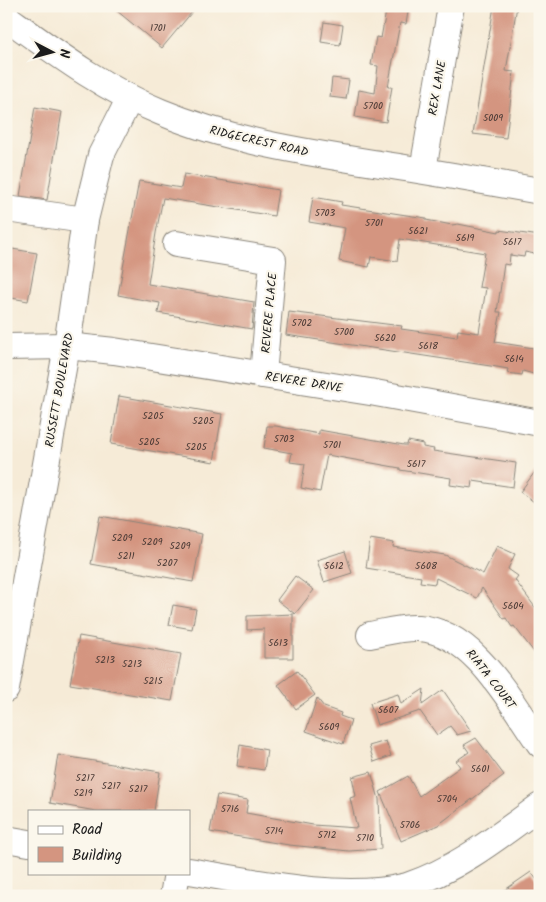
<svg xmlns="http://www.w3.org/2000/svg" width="546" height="902" font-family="Kalam,sans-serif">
<rect width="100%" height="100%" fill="#fbf7ec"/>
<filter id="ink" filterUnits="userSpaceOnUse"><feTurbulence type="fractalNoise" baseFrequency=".02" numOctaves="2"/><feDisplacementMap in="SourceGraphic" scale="10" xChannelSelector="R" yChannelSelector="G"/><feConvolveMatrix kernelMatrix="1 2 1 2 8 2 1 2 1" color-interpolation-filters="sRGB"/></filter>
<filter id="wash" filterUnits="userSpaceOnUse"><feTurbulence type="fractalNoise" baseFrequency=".0096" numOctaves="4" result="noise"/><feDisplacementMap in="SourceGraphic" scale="20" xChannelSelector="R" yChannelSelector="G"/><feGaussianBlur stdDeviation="1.12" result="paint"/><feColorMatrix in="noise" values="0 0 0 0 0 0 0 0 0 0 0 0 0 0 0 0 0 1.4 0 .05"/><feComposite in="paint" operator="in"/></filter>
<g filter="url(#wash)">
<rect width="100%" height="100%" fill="#f6ebd7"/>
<g id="blocks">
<g fill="#d49580">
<path d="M111 6H197L162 48Z"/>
<path d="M387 6H409L406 24 400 23 388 87H392L386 122 355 117 359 90 375 93 378 66 371 65 376 37 381 38Z"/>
<path d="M494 6H517L506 71 514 72 506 138 473 134Z"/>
<path d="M324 22 343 25 340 45 321 42Z"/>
<path d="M332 78 349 80 346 99 330 97Z"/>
<path d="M35 107 62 112 47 200 20 196Z"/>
<path d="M184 174 278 190 274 216 163 198 156 233 148 284 254 302 252 329 158 313 160 303 118 295 139 181 181 188Z"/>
<path d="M313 197 342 202 341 205 426 218V220L452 225 458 224 499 232V230L540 236V255L525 252 524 257 510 255 509 265 504 264 497 312H501L495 342 540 349V376L523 371 522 375 507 373 508 369 497 367 286 335 289 312 402 326 401 329 457 337 458 330 479 333 486 288 479 287 485 253 400 239 397 261 371 257 369 267 339 261 345 228 309 222Z"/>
<path d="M12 249 37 253 28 301 6 297Z"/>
<path d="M119 396 222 414 214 462 111 444Z"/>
<path d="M267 426H276L319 434V430L404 445H407L408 441 423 444V447L434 449 433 451 516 463 513 487 473 481 472 488 450 485 451 478 400 470V468L327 455 320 492 301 488 305 464 290 462 292 453 264 448Z"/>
<path d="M540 465V506L520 492Z"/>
<path d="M100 516 202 534 193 582 91 564Z"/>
<path d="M370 539 394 543 393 547 445 555 483 574 497 546 515 554 508 569 518 576 515 580 540 614V660L514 626 512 627 506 618 504 619 482 588 477 598 436 578 435 584 420 582 421 577 366 568Z"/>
<path d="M345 551 352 573 324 582 317 560Z"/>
<path d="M295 576 314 590 295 614 277 600Z"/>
<path d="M173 605 196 609 192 629 169 625Z"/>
<path d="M293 614V658H264V629L247 630V616Z"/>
<path d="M79 636 181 654 172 701 70 684Z"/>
<path d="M297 671 315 695 296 709 278 685Z"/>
<path d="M424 689 422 705 443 690 471 731 457 735 450 726 437 735 420 711 377 725 370 703 398 694 401 704Z"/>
<path d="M317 698 324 707 341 713 340 716 351 720 343 744 306 731Z"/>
<path d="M476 738 504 775 438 825 401 841 380 792 408 776 419 796 460 767 456 761 469 752 464 745Z"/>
<path d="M386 741 391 756 374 762 369 746Z"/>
<path d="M240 745 267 750 264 770 237 766Z"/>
<path d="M58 755 160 772 154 811H96L50 803Z"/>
<path d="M371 772 379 799 381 849 349 851 289 845 210 832 217 795 248 800 246 813 313 825 357 828 350 798 356 796 352 777Z"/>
<path d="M531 872 540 884V896H496Z"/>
</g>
</g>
</g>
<g filter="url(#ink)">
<use href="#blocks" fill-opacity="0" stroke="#89847a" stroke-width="1"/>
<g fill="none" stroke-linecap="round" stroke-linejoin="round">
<defs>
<g id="minor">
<path d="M6 17C56 53 104 89 161 112 233 142 310 153 386 165 438 173 489 182 540 191"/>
<path d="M423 170 451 6"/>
<path d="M6 209 85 220"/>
<path d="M176 244 273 260 263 375"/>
<path d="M6 347 67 346 114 351 370 392 540 423"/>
<path d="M370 635C386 632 402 627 419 628 475 632 510 702 540 744"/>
<path d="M6 689 67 346 85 220 101 155 130 98"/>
<path d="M6 839 29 843"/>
<path d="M189 871C254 882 343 902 407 886 456 870 498 837 540 806"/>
<path d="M173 896 177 873"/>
</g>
</defs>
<use href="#minor" stroke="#89847a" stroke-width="28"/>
<use href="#minor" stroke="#fff" stroke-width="26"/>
</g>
</g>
<g text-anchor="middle" stroke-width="4.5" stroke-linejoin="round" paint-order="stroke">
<g font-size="10" fill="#4a3a35">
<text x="158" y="31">1701</text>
<text x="373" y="109">5700</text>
<text x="493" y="121">5009</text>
<text x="325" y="216">5703</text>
<text x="374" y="226">5701</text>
<text x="418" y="234">5621</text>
<text x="465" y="241">5619</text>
<text x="512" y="245">5617</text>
<text x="302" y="326">5702</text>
<text x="344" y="335">5700</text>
<text x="385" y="341">5620</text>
<text x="428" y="349">5618</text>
<text x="514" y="362">5614</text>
<text x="153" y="419">5205</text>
<text x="203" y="424">5205</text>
<text x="284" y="442">5703</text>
<text x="149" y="445">5205</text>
<text x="332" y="448">5701</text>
<text x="196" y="450">5205</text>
<text x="416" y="467">5617</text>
<text x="122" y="541">5209</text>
<text x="152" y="545">5209</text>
<text x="180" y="549">5209</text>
<text x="126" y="559">5211</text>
<text x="167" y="566">5207</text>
<text x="334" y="569">5612</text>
<text x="426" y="569">5608</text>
<text x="513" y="609">5604</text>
<text x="278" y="646">5613</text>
<text x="105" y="663">5213</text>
<text x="132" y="667">5213</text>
<text x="153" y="684">5215</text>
<text x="388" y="713">5607</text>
<text x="329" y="730">5609</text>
<text x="480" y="772">5601</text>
<text x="85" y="781">5217</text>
<text x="111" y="789">5217</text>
<text x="138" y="792">5217</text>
<text x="83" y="796">5219</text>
<text x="447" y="802">5704</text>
<text x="230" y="812">5716</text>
<text x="410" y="828">5706</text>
<text x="274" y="834">5714</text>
<text x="327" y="838">5712</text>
<text x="365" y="841">5710</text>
</g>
<g font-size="12" fill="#1c1c1c" stroke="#fbf7ec">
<text transform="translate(437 88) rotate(-80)" y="4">REX LANE</text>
<text transform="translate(259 141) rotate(13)" y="4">RIDGECREST ROAD</text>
<text transform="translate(269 313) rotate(-85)" y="4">REVERE PLACE</text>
<text transform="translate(304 382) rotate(9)" y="4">REVERE DRIVE</text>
<text transform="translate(59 390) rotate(-80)" y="4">RUSSETT BOULEVARD</text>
<text transform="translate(491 679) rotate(52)" y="4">RIATA COURT</text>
</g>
</g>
<rect width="546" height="902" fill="none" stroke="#fbf7ec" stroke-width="25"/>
<rect x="28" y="810" width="162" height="65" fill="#fbf7ec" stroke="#a29f99"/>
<rect x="38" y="826" width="25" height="8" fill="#ffffff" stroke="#a29f99"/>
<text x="72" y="834" font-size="15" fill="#1c1c1c">Road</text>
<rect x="38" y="847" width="25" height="15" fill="#d49580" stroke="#a29f99"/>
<text x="72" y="860" font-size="15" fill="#1c1c1c">Building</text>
<g transform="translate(52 52) rotate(96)" stroke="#fbf7ec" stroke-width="4" paint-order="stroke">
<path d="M0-4L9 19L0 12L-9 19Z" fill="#1c1c1c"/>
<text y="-8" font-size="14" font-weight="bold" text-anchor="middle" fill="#1c1c1c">N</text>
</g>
</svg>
